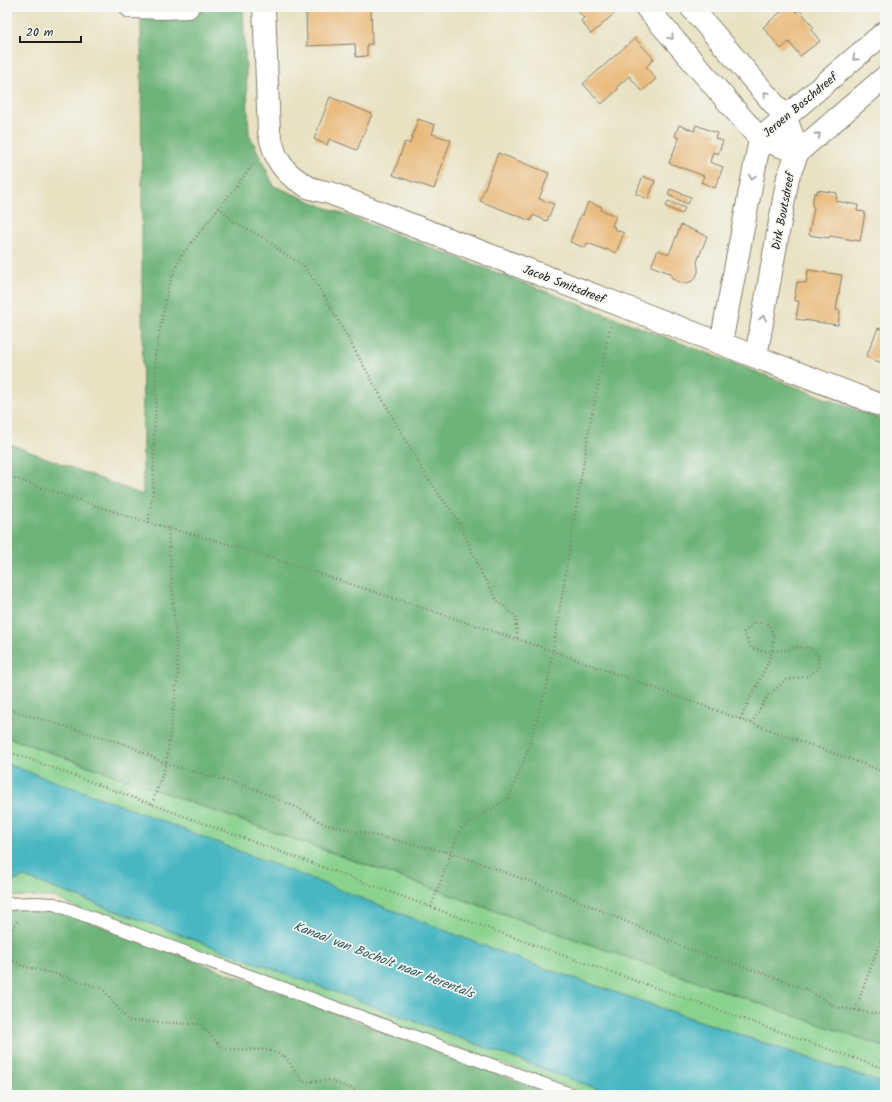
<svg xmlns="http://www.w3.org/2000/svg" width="892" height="1102" font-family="Kalam,sans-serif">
<rect width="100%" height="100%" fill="#f6f6f2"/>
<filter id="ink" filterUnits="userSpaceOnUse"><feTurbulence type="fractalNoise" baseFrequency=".025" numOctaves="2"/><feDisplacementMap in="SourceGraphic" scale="8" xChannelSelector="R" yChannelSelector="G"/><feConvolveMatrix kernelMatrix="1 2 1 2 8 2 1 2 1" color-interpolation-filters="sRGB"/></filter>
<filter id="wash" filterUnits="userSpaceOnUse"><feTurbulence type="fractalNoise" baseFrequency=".012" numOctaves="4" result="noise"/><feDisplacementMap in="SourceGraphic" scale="16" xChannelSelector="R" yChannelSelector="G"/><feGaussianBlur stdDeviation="0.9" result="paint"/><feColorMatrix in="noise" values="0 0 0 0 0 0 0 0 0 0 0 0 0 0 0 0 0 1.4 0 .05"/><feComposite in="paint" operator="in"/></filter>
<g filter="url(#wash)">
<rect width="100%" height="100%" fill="#e8e2c2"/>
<g fill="#89d28e" stroke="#527755">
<path d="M7 737 540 927 885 1047V1084L529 963 7 764Z"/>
<path d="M24 877 614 1095H588L87 913 54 897 7 896V884Z"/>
</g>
<g fill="#6eb479" stroke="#45684a">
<path d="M147 7H243L249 134 274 186 322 206 885 421V1047L540 927 7 737V443L143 495 141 18Z"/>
<path d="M40 907 58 910 555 1095H7V908Z"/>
</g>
<path fill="#49b7c2" stroke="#326a6f" d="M7 764 123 806 529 963 885 1084V1095H614L24 877 7 884Z"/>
<g id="blocks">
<g fill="#e9ba7c">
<path d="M306 7H371L372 44H367V56L356 57 355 44 307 46Z"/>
<path d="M574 7H610L615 13 591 34 581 21 584 18Z"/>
<path d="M787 7H792L796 12 799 9 814 28 811 30 820 41 800 56 789 42 781 49 763 27Z"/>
<path d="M635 38 654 59 646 67 656 79 642 91 629 76 617 87 618 89 602 104 583 84Z"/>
<path d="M330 97 372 114 357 150 329 139 327 145 314 139Z"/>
<path d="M418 119 435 125 432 134 451 140 434 189 393 175 405 142 410 144Z"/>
<path d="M679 125 694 131 696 125 717 133 715 138 723 141 718 154 713 152 710 162 723 167 715 188 701 182 704 176 669 163 679 138 675 136Z"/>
<path d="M498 153 549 173 539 199 554 204 547 221 533 215 531 221 480 201Z"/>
<path d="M643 176 655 181 648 199 636 194Z"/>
<path d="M670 189 691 197 688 204 668 195Z"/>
<path d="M817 190 837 193 836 201 858 205 857 211 865 212 860 241 830 236 829 238 809 235 814 207 812 206 814 193 817 194Z"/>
<path d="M668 201 685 208 682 214 666 207Z"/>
<path d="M588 202 602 207 601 210 616 216 612 226 615 227 614 229 624 233 616 253 606 249V250L587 243 585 248 570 242 581 214 583 215Z"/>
<path d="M681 225 707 236 697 262 698 267V272L696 277 692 281 687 283H682L677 281 672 278 670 273 651 266 658 250 669 254Z"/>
<path d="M808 270 842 275 836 310 840 311 838 325 796 319 799 301H794L797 282 806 283Z"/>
<path d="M878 328 885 331V364L866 357Z"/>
</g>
</g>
</g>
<g filter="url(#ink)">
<use href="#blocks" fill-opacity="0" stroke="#827f6f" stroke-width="1"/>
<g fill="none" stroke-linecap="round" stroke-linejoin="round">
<defs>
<path id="service" d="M7 904 36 903 54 904 573 1095"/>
<g id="minor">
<path d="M131 7 164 8 188 7"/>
<path d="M264 7 269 132C274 153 278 167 297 180 301 182 305 185 308 187 315 190 323 191 330 193 514 266 700 334 885 407"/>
<path d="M646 7 760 139"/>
<path d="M691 7 786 118 798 152 788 177 756 356"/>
<path d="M760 139 885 32"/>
<path d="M760 139 798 152 885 77"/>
<path d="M721 343 760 139"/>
</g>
</defs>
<use href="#service" stroke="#827f6f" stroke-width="14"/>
<use href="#minor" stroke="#827f6f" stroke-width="24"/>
<g stroke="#827f6f" stroke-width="2.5" stroke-dasharray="1 3" stroke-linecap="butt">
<path d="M219 207 233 221 266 239 283 253 304 266 319 287 426 476 458 520 482 574 497 600 516 617 517 639"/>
<path d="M7 476 148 523 218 541 287 563 553 651 885 772"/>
<path d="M148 523 153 492 154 435 156 402 155 357 168 287 181 256 256 161"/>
<path d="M7 708 13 711 128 745 166 764 253 788 296 807 324 824 452 853 559 892 693 951 748 968 806 989 836 1007 885 1015"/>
<path d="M740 719 767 665 772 651 774 638 769 624 755 622 744 632 751 648 763 651 784 650 797 647 810 648 819 656 818 669 808 676 786 680 768 695 752 723"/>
<path d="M7 751 534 945 885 1069"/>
<path d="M152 804 166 764 178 674 168 527"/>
<path d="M431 907 460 829 509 798 528 749 547 685 553 651 589 429 611 323"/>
<path d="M7 935 18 920"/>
<path d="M7 956 22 966 60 975 103 989 128 1021 200 1024 223 1049 268 1050 285 1057 303 1082 329 1080 368 1095"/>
<path d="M855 1010 885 929"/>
</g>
<use href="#service" stroke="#fff" stroke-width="12"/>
<use href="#minor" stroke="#fff" stroke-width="22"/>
</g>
<defs><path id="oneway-chevron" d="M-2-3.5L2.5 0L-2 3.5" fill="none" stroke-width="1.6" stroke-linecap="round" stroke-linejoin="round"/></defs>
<g stroke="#999">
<use href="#oneway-chevron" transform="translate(671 37) rotate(49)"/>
<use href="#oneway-chevron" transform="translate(855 58) rotate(139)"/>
<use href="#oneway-chevron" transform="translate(766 94) rotate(-131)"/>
<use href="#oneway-chevron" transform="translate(818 135) rotate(-41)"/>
<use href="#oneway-chevron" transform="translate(752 177) rotate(101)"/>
<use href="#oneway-chevron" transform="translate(763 318) rotate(-80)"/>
</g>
</g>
<g text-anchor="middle" stroke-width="3.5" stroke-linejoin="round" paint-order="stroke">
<g font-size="12" fill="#1c1c1c" stroke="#f6f6f2">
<text transform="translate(800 105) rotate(-40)" y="4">Jeroen Boschdreef</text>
<text transform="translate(783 211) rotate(-79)" y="4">Dirk Boutsdreef</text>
<text transform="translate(564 284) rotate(21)" y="4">Jacob Smitsdreef</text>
</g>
<g font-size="13" font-style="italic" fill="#2e5a5e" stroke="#f6f6f2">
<text transform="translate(384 959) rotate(21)" y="5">Kanaal van Bocholt naar Herentals</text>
</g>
</g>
<rect width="892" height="1102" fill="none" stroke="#f6f6f2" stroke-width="24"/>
<path d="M20 36v6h61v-6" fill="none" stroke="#1c1c1c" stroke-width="2"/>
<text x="26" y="36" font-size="12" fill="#1c1c1c" stroke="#f6f6f2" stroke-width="3" paint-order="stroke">20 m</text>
</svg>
